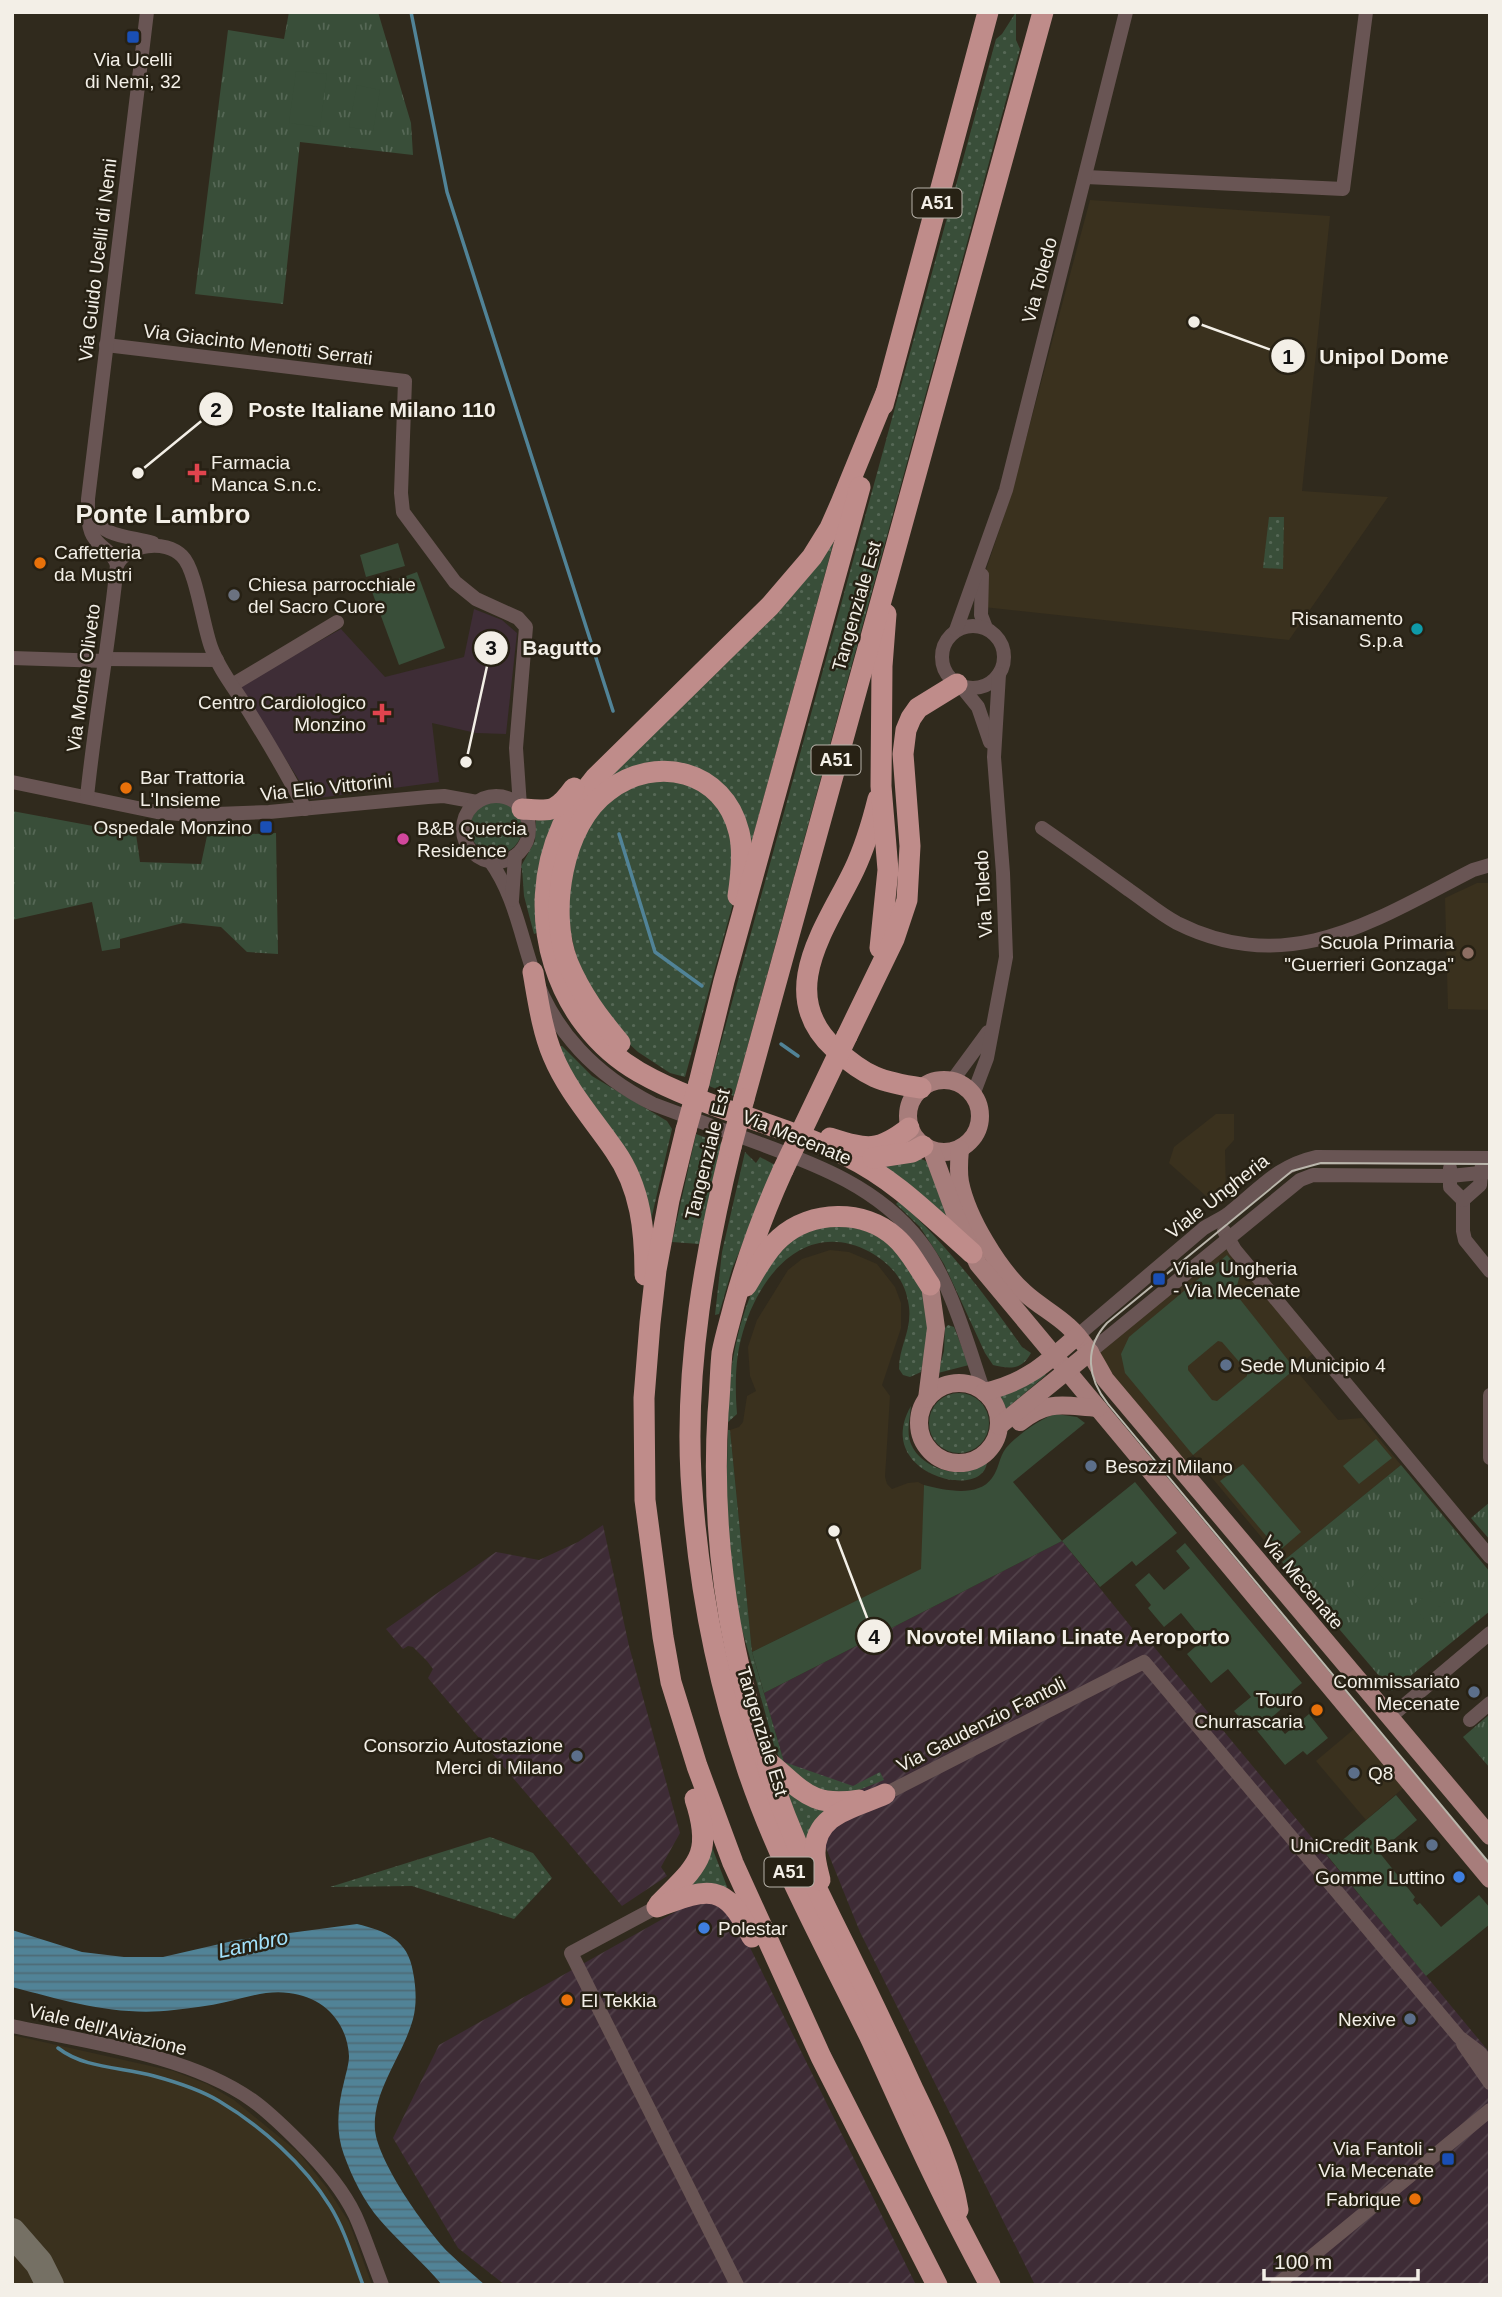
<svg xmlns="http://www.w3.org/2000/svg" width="1502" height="2297" font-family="Helvetica,sans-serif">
<defs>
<pattern id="industrial-furrows" width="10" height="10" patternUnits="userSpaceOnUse" patternTransform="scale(1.75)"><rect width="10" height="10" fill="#3e2c36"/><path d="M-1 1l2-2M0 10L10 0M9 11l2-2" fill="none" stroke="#514149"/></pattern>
<pattern id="grass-dots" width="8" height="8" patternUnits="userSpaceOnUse" patternTransform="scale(1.75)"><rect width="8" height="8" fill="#394e39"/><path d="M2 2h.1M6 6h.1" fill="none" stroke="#566856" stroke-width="1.8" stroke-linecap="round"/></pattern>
<pattern id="park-tufts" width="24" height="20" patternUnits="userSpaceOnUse" patternTransform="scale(1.75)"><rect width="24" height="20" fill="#394e39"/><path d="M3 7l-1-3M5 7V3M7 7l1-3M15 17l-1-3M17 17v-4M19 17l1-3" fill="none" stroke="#566856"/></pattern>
<pattern id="water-rules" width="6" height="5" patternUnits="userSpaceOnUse" patternTransform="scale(1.75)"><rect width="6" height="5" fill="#518397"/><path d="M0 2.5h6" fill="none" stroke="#4e6b76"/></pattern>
</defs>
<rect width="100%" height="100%" fill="#302a1d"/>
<g fill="#3a311e">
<path d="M1090 200 1330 216 1302 491 1388 497 1289 640 974 606 1011 495Z"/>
<path d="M1477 883H1490V1064V1010L1448 1009 1445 898Z"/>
<path d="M1216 1114H1234V1140L1225 1150 1226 1196H1206L1169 1163 1174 1147Z"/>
<path d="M1226 1240 1317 1350 1295 1369 1338 1420 1362 1418 1401 1465 1282 1562 1193 1455 1180 1466 1091 1352Z"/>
<path d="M830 1250 849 1252 877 1264 895 1287 901 1303V1328L882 1385 890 1396 885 1477 887 1484 892 1489 908 1483 918 1482 924 1485 922 1569 752 1652 730 1430 739 1427 743 1422 747 1396 756 1391 750 1376 748 1347 757 1320 788 1270 802 1259Z"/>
<path d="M1360 1724 1409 1783 1366 1820 1316 1761Z"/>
<path d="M12 2035 173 2071 207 2084 234 2100 299 2153 327 2188 349 2222 372 2285H12Z"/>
</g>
<g fill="url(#industrial-furrows)">
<path d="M603 1525 629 1646 680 1833 661 1867 667 1876 622 1906 428 1678 433 1669 427 1661 413 1647 408 1646 403 1649 386 1629 496 1552 539 1560 578 1542Z"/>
<path d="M1062 1541 1140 1638 1145 1636 1490 2053V2285H1035L860 1932 824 1843 784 1762 764 1693Z"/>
<path d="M698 1899 732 1911 916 2285H505L458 2248 393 2138 439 2045Z"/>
</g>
<path fill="#3e2d36" d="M474 609 502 620 517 633 506 734 476 733 432 723 439 782 311 799 239 686 341 629 385 677 464 657Z"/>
<g fill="url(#grass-dots)">
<path d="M1016 12V40L1020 49 734 1096 709 1086 996 39 1002 34Z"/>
<path d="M1269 517H1284L1283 569 1263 568Z"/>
<path d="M829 539 834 541 748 855H746C744 841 743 826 737 813 711 755 635 755 595 797 574 818 563 850 560 878 552 936 566 998 610 1039 624 1053 641 1063 657 1075 588 1039 543 969 551 890 555 850 575 814 598 782L778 608 800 584Z"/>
<path d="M649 777 701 786 728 817 737 878 732 907 685 1077 670 1073 638 1052 615 1031 582 983 565 907 581 832 612 792Z"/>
<circle cx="496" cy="828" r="26"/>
<path d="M536 815H557L537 933 534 934 524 896 522 868H520L535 841Z"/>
<path d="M562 1046 592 1076 667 1121 672 1129 651 1220 556 1047Z"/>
<path d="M696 1134 722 1144 699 1244 672 1242Z"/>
<path d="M745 1152 756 1163 760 1157 775 1165 732 1269 719 1314 715 1315 722 1252Z"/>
<path d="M914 1156 926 1161 933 1171 960 1235 876 1163Z"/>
<path d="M899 1201C946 1244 985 1294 1022 1347L1031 1353C1022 1370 1010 1369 993 1365L985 1353 944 1264 920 1227 896 1204Z"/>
<path d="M840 1224 885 1236 922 1289 929 1330 921 1372 910 1377 903 1375 899 1369C899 1344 914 1329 908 1301 904 1278 889 1263 870 1252 803 1217 756 1279 741 1339 735 1362 735 1390 737 1414L727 1423C728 1363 745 1249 813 1228 821 1226 831 1226 840 1224Z"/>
<path d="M948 1325 954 1327 969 1365 938 1373 944 1351 945 1328Z"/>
<path d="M1044 1373 1046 1375 1007 1408 1001 1407 996 1394Z"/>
<circle cx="959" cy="1423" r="30"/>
<path d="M911 1406C910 1418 906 1432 911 1444 919 1464 948 1476 968 1471 975 1469 981 1464 987 1460 988 1503 871 1475 911 1406Z"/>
<path d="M728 1430H730L752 1652 784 1762 853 1786 880 1772 884 1780 844 1796 823 1795 781 1762 774 1745 740 1622 734 1585 726 1503Z"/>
<path d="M785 1787 833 1809 809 1853Z"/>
<path d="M490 1837 533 1853 552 1878 514 1919 412 1886 330 1887Z"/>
<path d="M712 1847 729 1892 692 1886 690 1882Z"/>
</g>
<g fill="url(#park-tufts)">
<path d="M289 12H378L411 123 413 155 300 142 283 304 195 294 228 30 284 39Z"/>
<path d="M12 811 136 834 140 862 201 864 207 836 276 833 278 954 247 952 221 927 183 923 120 939V948L102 951 92 902 12 920Z"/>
<path d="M1401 1465 1490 1572V1611L1392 1691 1282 1562Z"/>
<path d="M1490 1502V1540L1471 1518Z"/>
<path d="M1490 1714V1768L1463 1737Z"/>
</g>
<g fill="#394e39" fill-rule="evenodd">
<path d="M296 71 327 74 320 127 289 123Z"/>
<path d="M357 85 380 90 373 131 349 127Z"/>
<path d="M398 543 405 566 366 577 360 555Z"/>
<path d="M417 572 445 648 399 665 371 589Z"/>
<path d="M1227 1255 1241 1271 1235 1293 1295 1369 1193 1455 1125 1373 1121 1354 1129 1337ZM1218 1341 1222 1342 1247 1371V1376L1217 1401 1212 1400 1188 1370V1366Z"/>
<path d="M1056 1414 1077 1417 1085 1423 1013 1482 1062 1541 1135 1482 1177 1533 1136 1566 1132 1561 1100 1587 1062 1541 764 1693 752 1652 921 1569 924 1485C944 1490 978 1498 992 1478 999 1469 999 1457 1006 1448 1015 1437 1042 1417 1056 1414Z"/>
<path d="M1376 1439 1392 1458 1359 1484 1343 1466Z"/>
<path d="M1243 1464 1301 1532 1279 1551 1220 1481Z"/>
<path d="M1185 1543 1302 1683 1291 1692 1295 1697 1271 1718 1285 1734 1309 1714 1328 1738 1307 1755 1303 1751 1285 1765 1245 1716 1241 1719 1234 1711 1251 1697 1228 1669 1211 1683 1187 1654 1203 1640 1181 1613 1164 1627 1148 1608 1151 1605 1135 1585 1149 1573 1164 1590 1190 1568 1176 1551Z"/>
<path d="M1372 1567 1384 1579 1362 1601 1350 1589Z"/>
<path d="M1439 1585 1450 1598 1424 1619 1413 1605Z"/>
<path d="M1396 1795 1417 1820 1379 1852 1415 1897 1413 1900 1417 1905 1420 1903 1441 1927 1479 1895 1490 1908V1924L1426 1976 1326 1854Z"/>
</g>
<path fill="url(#water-rules)" d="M357 1924C385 1931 408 1939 413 1972 416 1987 417 2004 413 2019 403 2056 372 2091 375 2130 378 2162 426 2230 449 2253 460 2264 473 2274 485 2285H442C423 2262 399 2242 380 2220 364 2202 352 2177 344 2155 335 2131 338 2105 344 2082 346 2073 349 2064 349 2056 347 2021 323 1997 289 1993 267 1990 247 1997 226 2002 209 2006 191 2008 174 2010 118 2017 66 2001 12 1987V1930L82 1952 124 1957H163L237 1940Z"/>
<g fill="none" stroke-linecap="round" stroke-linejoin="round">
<g stroke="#518397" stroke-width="3.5">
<path d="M411 12 447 192 613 711"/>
<path d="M619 834 655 952 702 986"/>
<path d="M781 1044 798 1056"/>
<path d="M58 2048C85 2069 123 2067 154 2076 176 2082 199 2089 219 2101 261 2126 304 2164 330 2206 345 2230 353 2259 363 2285"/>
</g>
<path stroke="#757064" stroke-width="28" d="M12 2232 39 2263 50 2285"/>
<g stroke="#695554" stroke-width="14">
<path d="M1086 177 1343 189 1366 12"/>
<path d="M106 345 405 381 401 493 403 512 455 582 476 599 518 618 526 627 516 748 520 806"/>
<path d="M89 513C103 538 129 536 153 543"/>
<path d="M117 565C114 553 102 549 95 539 87 529 88 512 88 499L147 12"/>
<path d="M982 575 981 615 986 628"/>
<circle cx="973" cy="657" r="31"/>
<path d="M956 630 1006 490 1126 12"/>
<path d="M12 658 105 661"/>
<path d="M105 659 217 660"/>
<path d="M232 685 337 622"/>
<path d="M961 686 978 707 990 742"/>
<path d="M12 782 157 812 190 815 269 812 428 797 444 796 477 802"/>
<circle cx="496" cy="829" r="33"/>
<path d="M87 797C95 719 109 643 117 565 128 544 165 539 182 556 196 569 203 626 211 647 218 667 232 685 243 702 265 737 286 772 305 809"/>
<path d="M1042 828C1071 848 1100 869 1129 890 1145 901 1160 914 1177 923 1289 979 1375 920 1473 870L1490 865"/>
<path d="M490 861C514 894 520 933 533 971 553 1032 597 1076 653 1104 688 1117 723 1130 758 1143 818 1165 879 1188 920 1241 950 1279 968 1346 984 1392"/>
<path d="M512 900 515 856"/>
<path d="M952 1081 988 1032"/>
<path d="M973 1095 987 1058 1006 957 1003 873 994 757 999 674"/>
<path d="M1450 1168V1187L1463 1200V1231L1465 1240 1490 1271"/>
<path d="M1463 1200 1480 1185 1482 1164"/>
<path d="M1224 1231 1235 1250 1490 1557"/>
<path d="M1077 1336 1204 1228C1212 1223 1221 1219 1228 1214 1259 1190 1276 1166 1316 1157L1490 1158"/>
<path d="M1090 1352 1300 1180 1313 1175 1450 1176 1490 1172"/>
<path d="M1490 1395V1458"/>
<path d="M1389 1718 1490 1633"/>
<path d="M1470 1720 1490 1703"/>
<path d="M885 1794 1144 1662 1459 2037 1479 2052 1490 2065"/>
<path d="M657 1907 571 1953 737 2285"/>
<path d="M12 2026C87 2042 189 2055 252 2100 269 2112 285 2128 300 2143 321 2164 342 2188 355 2215 365 2237 373 2262 382 2285"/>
<path d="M1463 2044 1490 2083"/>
<path d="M1277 2285 1490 2110"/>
</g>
<g stroke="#a77d7b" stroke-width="18">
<circle cx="944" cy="1116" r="36"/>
<path d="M960 1149C959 1160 958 1171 960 1182 967 1217 998 1269 1025 1293 1038 1305 1055 1314 1068 1326 1084 1340 1095 1361 1105 1379L1490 1836"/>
<path d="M932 1151 957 1219 978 1264 1490 1879"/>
<circle cx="959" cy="1423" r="40"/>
<path d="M984 1392C1027 1382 1045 1364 1077 1336"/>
<path d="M927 1399 936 1328 930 1285"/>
<path d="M1020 1422C1050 1399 1063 1406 1098 1408"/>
<path d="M999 1426 1090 1352"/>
</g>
<g stroke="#bf8c8a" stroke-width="21">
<path d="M886 393 841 503 830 528 812 557 770 606 595 778C583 793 571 809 562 826 522 914 555 1024 639 1072 704 1109 780 1123 847 1156 896 1180 931 1217 972 1253"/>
<path d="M883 405 988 12"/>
<path d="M878 799C872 823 865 847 854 870 828 925 773 993 835 1049 866 1077 881 1082 921 1088"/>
<path d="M522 809C551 811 556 813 574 788"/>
<path d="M880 948 888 870 881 786 882 666 886 614"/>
<path d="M533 972C538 1000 542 1030 553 1056 568 1092 594 1120 615 1151 641 1188 645 1232 645 1275"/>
<path d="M847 1036 894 939 907 900 910 846 903 754 906 730 911 718 918 708 957 684"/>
<path d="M620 1043C599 1018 581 994 568 963 548 913 562 824 608 791 656 754 724 770 739 832 744 852 741 876 738 896"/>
<path d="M699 1083 724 981 860 487"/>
<path d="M744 1099 1043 12"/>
<path d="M686 1130 669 1200 656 1270 650 1323 644 1398 645 1500 663 1637 671 1682 697 1766 733 1863 821 2057 937 2285"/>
<path d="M830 1138C868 1150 878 1152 909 1128"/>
<path d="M731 1147C705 1254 685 1365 691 1476 697 1575 716 1677 748 1771 779 1863 827 1949 869 2035 893 2086 915 2138 940 2188 956 2221 973 2253 990 2285"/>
<path d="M873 1158 912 1152 923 1146"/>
<path d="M783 1170C763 1214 747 1258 734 1305 730 1321 725 1337 722 1353 720 1373 720 1393 718 1413 707 1590 752 1761 831 1918 859 1974 886 2030 912 2087 931 2127 951 2166 958 2210"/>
<path d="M746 1286C756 1270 766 1250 780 1238 811 1210 864 1209 895 1237 910 1250 919 1269 930 1285"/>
<path d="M768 1762C802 1789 809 1808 859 1800"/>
<path d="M820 1880C818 1871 815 1862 815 1853 814 1813 855 1808 885 1794"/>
<path d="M659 1904C697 1865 714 1856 695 1799"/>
<path d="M657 1907C708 1888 725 1881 752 1937"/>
</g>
<path stroke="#bab6ac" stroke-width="2" d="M1490 1164 1321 1163 1292 1171 1107 1323C1083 1349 1088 1379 1108 1404L1490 1864"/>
<g stroke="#bf8c8a" stroke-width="21">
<path d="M686 1130 699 1083"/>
<path d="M731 1147 744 1099"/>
<path d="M783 1170 847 1036"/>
</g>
</g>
<g fill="#1a4fb4" stroke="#272114" stroke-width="2.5">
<rect x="126" y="30" width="14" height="14" rx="3.5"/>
<rect x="259" y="820" width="14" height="14" rx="3.5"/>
<rect x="1152" y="1272" width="14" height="14" rx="3.5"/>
<rect x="1441" y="2152" width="14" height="14" rx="3.5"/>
</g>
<g fill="#e0444e" stroke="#272114" stroke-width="2.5">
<path d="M193.5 462.5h7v7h7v7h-7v7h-7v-7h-7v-7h7z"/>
<path d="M378.5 702.5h7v7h7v7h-7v7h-7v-7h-7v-7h7z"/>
</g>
<g fill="#e8710a" stroke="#272114" stroke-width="2.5">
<circle cx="40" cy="563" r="7"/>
<circle cx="126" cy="788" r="7"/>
<circle cx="1317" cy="1710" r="7"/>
<circle cx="567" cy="2000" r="7"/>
<circle cx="1415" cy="2199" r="7"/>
</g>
<circle fill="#6b7280" stroke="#272114" stroke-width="2.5" cx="234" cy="595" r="7"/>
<circle fill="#0f9aa8" stroke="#272114" stroke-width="2.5" cx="1417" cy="629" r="7"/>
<circle fill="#d1479c" stroke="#272114" stroke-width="2.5" cx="403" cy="839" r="7"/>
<circle fill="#8d6e63" stroke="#272114" stroke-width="2.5" cx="1468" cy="953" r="7"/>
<g fill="#5c6f8a" stroke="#272114" stroke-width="2.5">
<circle cx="1226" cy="1365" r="7"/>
<circle cx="1091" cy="1466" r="7"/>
<circle cx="1474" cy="1692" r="7"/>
<circle cx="577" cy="1756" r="7"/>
<circle cx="1354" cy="1773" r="7"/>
<circle cx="1432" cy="1845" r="7"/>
<circle cx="1410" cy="2019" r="7"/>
</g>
<g fill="#3f7fe0" stroke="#272114" stroke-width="2.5">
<circle cx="1459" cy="1877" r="7"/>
<circle cx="704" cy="1928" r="7"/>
</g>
<g text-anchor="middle" stroke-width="5" stroke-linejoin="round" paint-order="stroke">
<g fill="#272114" stroke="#b6b1a8" stroke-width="2">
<rect x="912.5" y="188.5" width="49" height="29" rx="5"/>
<rect x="811.5" y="745.5" width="49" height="29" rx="5"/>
<rect x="764.5" y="1857.5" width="49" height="29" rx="5"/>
</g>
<g font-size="18" font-weight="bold" fill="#f3efe7">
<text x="937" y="209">A51</text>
<text x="836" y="766">A51</text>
<text x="789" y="1878">A51</text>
</g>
<g font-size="19" fill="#f3efe7" stroke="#272114" text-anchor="end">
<text x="133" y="66" text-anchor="middle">Via Ucelli<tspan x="133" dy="22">di Nemi, 32</tspan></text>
<text x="211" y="469" text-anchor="start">Farmacia<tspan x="211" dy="22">Manca S.n.c.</tspan></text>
<text x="54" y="559" text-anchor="start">Caffetteria<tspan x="54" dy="22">da Mustri</tspan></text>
<text x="248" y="591" text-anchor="start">Chiesa parrocchiale<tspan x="248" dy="22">del Sacro Cuore</tspan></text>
<text x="1403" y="625">Risanamento<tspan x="1403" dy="22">S.p.a</tspan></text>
<text x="366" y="709">Centro Cardiologico<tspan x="366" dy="22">Monzino</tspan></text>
<text x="140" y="784" text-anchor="start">Bar Trattoria<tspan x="140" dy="22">L'Insieme</tspan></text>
<text x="252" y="834">Ospedale Monzino</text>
<text x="417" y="835" text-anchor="start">B&amp;B Quercia<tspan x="417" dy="22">Residence</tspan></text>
<text x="1454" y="949">Scuola Primaria<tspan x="1454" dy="22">"Guerrieri Gonzaga"</tspan></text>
<text x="1173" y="1275" text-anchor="start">Viale Ungheria<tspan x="1173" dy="22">- Via Mecenate</tspan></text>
<text x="1240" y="1372" text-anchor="start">Sede Municipio 4</text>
<text x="1105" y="1473" text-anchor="start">Besozzi Milano</text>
<text x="1460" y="1688">Commissariato<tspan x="1460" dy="22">Mecenate</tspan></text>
<text x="1303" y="1706">Touro<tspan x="1303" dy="22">Churrascaria</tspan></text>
<text x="563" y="1752">Consorzio Autostazione<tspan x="563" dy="22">Merci di Milano</tspan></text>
<text x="1368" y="1780" text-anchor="start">Q8</text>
<text x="1418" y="1852">UniCredit Bank</text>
<text x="1445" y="1884">Gomme Luttino</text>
<text x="718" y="1935" text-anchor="start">Polestar</text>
<text x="581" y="2007" text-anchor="start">El Tekkia</text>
<text x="1396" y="2026">Nexive</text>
<text x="1434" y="2155">Via Fantoli -<tspan x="1434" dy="22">Via Mecenate</tspan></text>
<text x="1401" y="2206">Fabrique</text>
</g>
<g font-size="19" fill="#f3efe7" stroke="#272114">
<text transform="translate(97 260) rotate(-83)" y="7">Via Guido Ucelli di Nemi</text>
<text transform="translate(1039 280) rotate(-75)" y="7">Via Toledo</text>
<text transform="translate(258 344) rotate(7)" y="7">Via Giacinto Menotti Serrati</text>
<text transform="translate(856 606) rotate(-74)" y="7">Tangenziale Est</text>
<text transform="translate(83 678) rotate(-82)" y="7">Via Monte Oliveto</text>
<text transform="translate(326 787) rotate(-6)" y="7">Via Elio Vittorini</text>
<text transform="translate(983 894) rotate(-93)" y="7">Via Toledo</text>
<text transform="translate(797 1137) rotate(22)" y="7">Via Mecenate</text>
<text transform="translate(707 1154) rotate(-76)" y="7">Tangenziale Est</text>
<text transform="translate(1217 1196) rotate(-38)" y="7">Viale Ungheria</text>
<text transform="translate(1303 1582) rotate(50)" y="7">Via Mecenate</text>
<text transform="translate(981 1724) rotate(-27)" y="7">Via Gaudenzio Fantoli</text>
<text transform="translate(763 1731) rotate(73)" y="7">Tangenziale Est</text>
<text transform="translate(108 2029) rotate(14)" y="7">Viale dell'Aviazione</text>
</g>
<g font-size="21" font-style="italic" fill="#a2e1fb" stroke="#272114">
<text transform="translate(253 1944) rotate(-12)" y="7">Lambro</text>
</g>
<g font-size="26" font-weight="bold" fill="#f3efe7" stroke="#272114">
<text x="163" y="523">Ponte Lambro</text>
</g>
</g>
<path fill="none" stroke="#f3efe7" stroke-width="2.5" d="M1194 322L1288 356M138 473L216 409M466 762L491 648M834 1531L874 1636"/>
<g fill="#f3efe7" stroke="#272114" stroke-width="2.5">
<circle cx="1194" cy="322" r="7"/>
<circle cx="138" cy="473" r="7"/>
<circle cx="466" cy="762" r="7"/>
<circle cx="834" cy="1531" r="7"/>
<circle cx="1288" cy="356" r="18"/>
<circle cx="216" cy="409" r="18"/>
<circle cx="491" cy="648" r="18"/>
<circle cx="874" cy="1636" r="18"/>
</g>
<g font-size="21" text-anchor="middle" font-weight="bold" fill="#111">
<text x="1288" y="364">1</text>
<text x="216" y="417">2</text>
<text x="491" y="655">3</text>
<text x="874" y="1644">4</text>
</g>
<g font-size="21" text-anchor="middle" font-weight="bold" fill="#f3efe7" stroke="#272114" stroke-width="5" stroke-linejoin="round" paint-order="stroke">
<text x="1384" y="364">Unipol Dome</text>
<text x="372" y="417">Poste Italiane Milano 110</text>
<text x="562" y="655">Bagutto</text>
<text x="1068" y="1644">Novotel Milano Linate Aeroporto</text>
</g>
<rect width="1502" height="2297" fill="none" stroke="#f3efe7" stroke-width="28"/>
<path d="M1264 2269v10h154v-10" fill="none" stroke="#f3efe7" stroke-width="3.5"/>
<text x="1274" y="2269" font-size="21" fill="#f3efe7" stroke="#272114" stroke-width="5" paint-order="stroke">100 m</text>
</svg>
